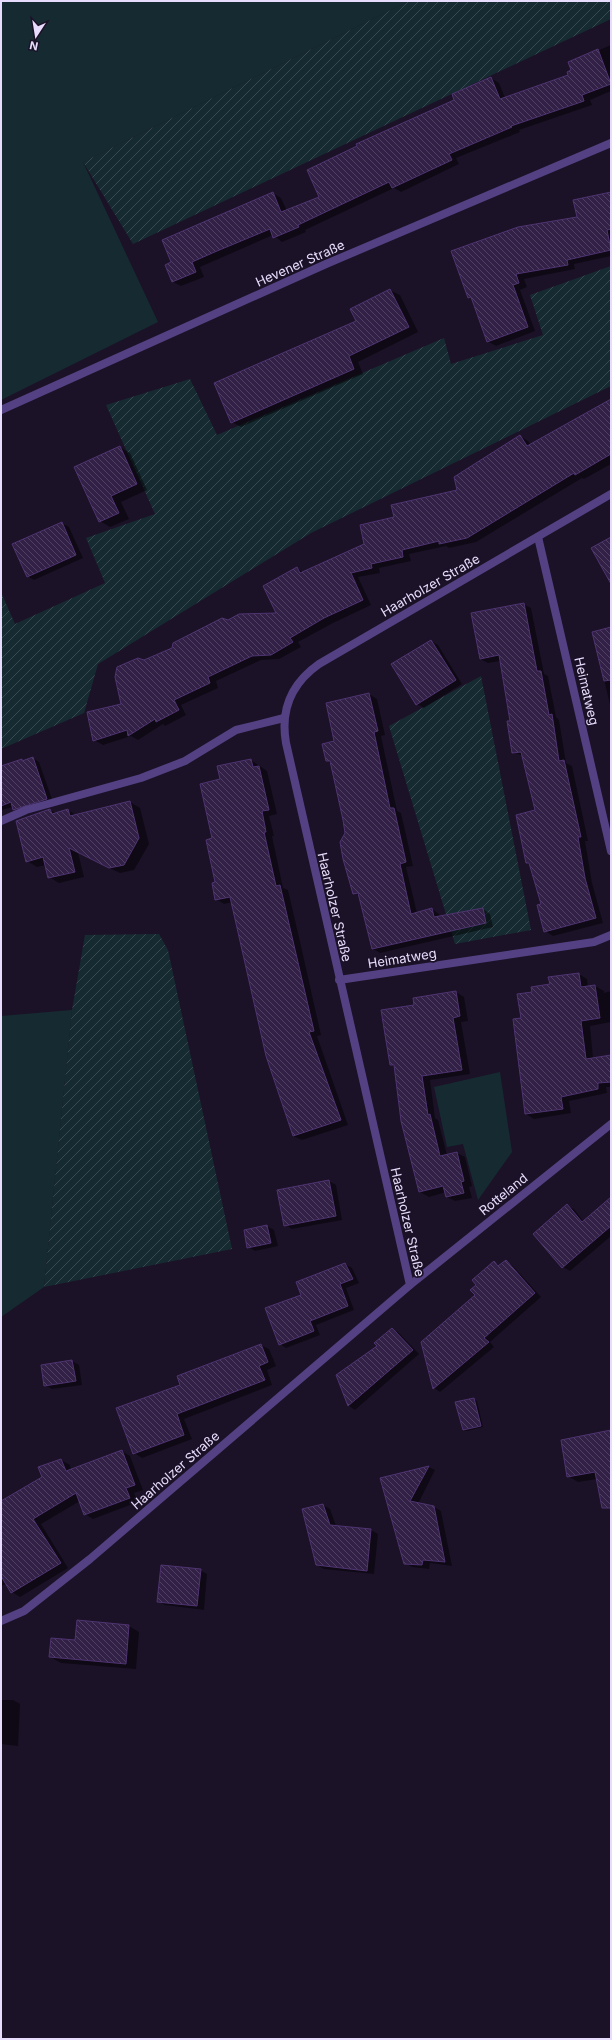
<svg xmlns="http://www.w3.org/2000/svg" width="612" height="2040" font-family="Inter,sans-serif">
<defs>
<pattern id="garden-furrows" width="10" height="10" patternUnits="userSpaceOnUse"><rect width="10" height="10" fill="#162b31"/><path d="M-1 1l2-2M0 10L10 0M9 11l2-2" fill="none" stroke="#384950"/></pattern>
<pattern id="building-back-hatch" width="6" height="6" patternUnits="userSpaceOnUse"><rect width="6" height="6" fill="#322047"/><path d="M-1 5l2 2M0 0l6 6M5-1l2 2" fill="none" stroke="#504062"/></pattern>
</defs>
<rect width="100%" height="100%" fill="#1b1228"/>
<g fill="#162b31">
<path d="M1 1H409L83 162 158 322 1 400Z"/>
<path d="M72 1010 44 1287 1 1317V1016Z"/>
<path d="M500 1072 512 1152 478 1200 463 1144 447 1147 434 1087Z"/>
</g>
<g fill="url(#garden-furrows)">
<path d="M409 1H611V19L133 244 83 162Z"/>
<path d="M611 266V386L311 533 98 664 84 713 1 749V592L15 624 105 583 86 538 155 514 106 405 190 379 217 435 444 338 451 364 543 335 530 295Z"/>
<path d="M481 676 531 930 455 944 389 726Z"/>
<path d="M159 934 168 950 232 1249 44 1287 72 1010 85 935Z"/>
</g>
<g fill="#0007">
<path d="M611 45V91L590 100 592 105 519 130 520 132 456 158 459 164 401 192 394 188 305 230 306 232 282 242 273 235 200 267 204 277 181 286 173 282 166 266 273 193 281 198 287 211 321 197 456 100 491 78 499 83 505 98 569 76 573 71 569 63Z"/>
<path d="M611 193V256L574 264 575 269 524 279 527 287 520 290 535 331 496 346 487 341 473 299 469 297Z"/>
<path d="M390 290 400 295 418 332 358 362 363 374 241 427 232 422 357 322 351 309Z"/>
<path d="M611 401V464L584 479 582 478 476 542 449 548 446 546 409 554 411 561 379 568 380 573 358 577 371 605 333 623 298 642 301 647 279 659 261 660 216 681 218 688 181 705 186 715 165 726 163 724 138 740 131 736 103 745 94 740 122 704 144 661 173 649 228 621 278 614 297 568 304 573 365 545 395 518 458 491 520 436 528 441 531 445Z"/>
<path d="M120 447 130 453 147 490 121 502 129 519 110 527 100 521Z"/>
<path d="M62 523 69 527 83 558 34 580 27 576Z"/>
<path d="M523 604 531 608 544 674 548 676 556 717 559 720 566 763 572 766 588 841H585L592 883 603 923 553 936 545 931 543 904 531 865 527 863 536 811 523 756 513 752 511 722 500 661 488 663 480 659Z"/>
<path d="M611 628V709L593 632Z"/>
<path d="M431 641 438 645 462 684 424 708 417 704Z"/>
<path d="M369 694 377 699 385 735 381 736 397 811 401 813 413 866 406 867 417 913 432 909 439 914 440 917 483 909 490 914 493 927 380 953 373 949 361 897 354 893 346 833 332 764 327 761 336 742Z"/>
<path d="M33 758 39 762 53 802 20 813 13 807 1 810V767L22 760 24 761Z"/>
<path d="M251 760 267 771 277 814 269 816 274 836H272L283 888 288 890 301 946 321 1035 317 1036 348 1125 302 1140 293 1136 232 902 224 904 216 899 214 839 221 780Z"/>
<path d="M130 802 140 808 149 844 134 870 120 873 78 853 84 877 59 883 49 877 46 865 37 867 27 861 50 810 56 813 68 810 76 815Z"/>
<path d="M579 974 587 979 588 987 595 986 604 991V993L611 991V1022L590 1026 593 1058 611 1056V1087H606L607 1093 569 1101 571 1113 534 1119 526 1114 522 1019 533 993Z"/>
<path d="M456 992 464 997 468 1021 461 1022 470 1074 430 1080 435 1118 438 1120 447 1155 457 1153 465 1157 472 1186 469 1187 472 1198 455 1201 447 1197 446 1192 429 1197 420 1192 395 1067 391 1065 415 1006Z"/>
<path d="M329 1181 336 1185 342 1220 292 1229 285 1225Z"/>
<path d="M611 1198V1236L570 1271 563 1267 567 1206 574 1209 584 1222Z"/>
<path d="M267 1226 274 1230 278 1246 255 1251 248 1247Z"/>
<path d="M506 1261 512 1265 541 1297 490 1342 494 1347 440 1392 434 1388 422 1342 476 1295 477 1285 494 1262 500 1266Z"/>
<path d="M345 1264 352 1268 359 1283 346 1288 354 1310 316 1325 320 1335 286 1348 280 1344 302 1296Z"/>
<path d="M392 1329 399 1333 419 1354 355 1410 349 1406 338 1376 378 1346Z"/>
<path d="M261 1345 269 1349 276 1366 267 1370 272 1385 184 1419 192 1439 142 1458 134 1453 181 1385Z"/>
<path d="M72 1361 79 1365 82 1385 52 1389 45 1385Z"/>
<path d="M473 1399 477 1401 483 1427 467 1431 463 1430Z"/>
<path d="M611 1431V1488L597 1479 578 1482 568 1476Z"/>
<path d="M122 1451 130 1456 143 1490 134 1493 138 1502 93 1519 85 1514 80 1501 41 1524 68 1568 20 1597 12 1592 7 1584 1 1586V1501L43 1477 61 1460 70 1465 71 1470Z"/>
<path d="M429 1467 435 1470 418 1504 434 1507 441 1511 452 1566 430 1563 429 1569 412 1567 405 1563 381 1479Z"/>
<path d="M323 1505 330 1509 336 1526 371 1530 378 1534 374 1574 324 1569 317 1565Z"/>
<path d="M200 1570 207 1574 204 1610 165 1605 158 1601Z"/>
<path d="M129 1626 139 1632 136 1669 61 1663 50 1657 76 1641Z"/>
<path d="M1 1700H13L20 1704 18 1746 1 1744Z"/>
</g>
<g fill="url(#building-back-hatch)" stroke="#4f3471">
<path d="M598 49 611 84 582 95 584 101 511 126 512 127 449 154 452 160 392 188 389 182 298 225 299 227 273 238 270 229 217 251 192 262 196 272 172 282 165 265 171 262 162 240 273 192 281 212 319 197 307 170 357 146 356 144 454 100 452 94 491 77 500 99 568 75 567 72 571 70 568 62Z"/>
<path d="M611 192V229L607 230 611 250 567 260 568 265 516 274 519 283 513 285 528 327 487 342 471 297 468 298 451 251 518 227 577 217 573 200Z"/>
<path d="M390 289 409 327 349 356 354 369 231 423 214 383 356 321 350 309Z"/>
<path d="M611 399V454L575 475 574 473 467 538 439 544V541L402 550 403 557 371 564 372 568 351 573 363 600 324 618 290 638 293 642 271 655 252 656 208 677 210 683 174 700 179 710 156 722 155 719 128 736 127 730 93 741 87 712 121 704 115 677 117 667 138 658 144 660 172 648 173 643 222 618 228 620 239 614 276 613 263 586 297 567 300 573 364 544 360 525 394 517 391 505 457 490 454 477 520 435 527 446Z"/>
<path d="M120 446 137 484 111 496 119 513 99 522 74 467Z"/>
<path d="M62 522 76 555 27 577 12 544Z"/>
<path d="M611 537V584L591 548Z"/>
<path d="M524 603 537 671H541L549 715 552 714 559 761 564 760 581 837H578L585 878 596 918 544 932 537 905 541 904 529 863H526L516 815 535 810 521 752 512 753 507 721H510L499 655 480 659 471 613Z"/>
<path d="M611 627V680L604 681 592 632Z"/>
<path d="M431 640 456 680 416 705 391 664Z"/>
<path d="M369 693 378 731 374 732 390 808H394L406 862 400 864 411 914 432 908 434 917 483 908 486 923 372 949 358 893 353 894 343 859 340 842 345 833 343 820 330 761H326L322 744 334 741 326 703Z"/>
<path d="M33 757 47 799 13 810 11 802 1 806V766L22 759V761Z"/>
<path d="M251 759 253 767 259 766 269 810 262 811 266 832H264L276 886 280 885 293 941 314 1031 309 1032 341 1120 293 1136 266 1056 230 897 215 900 212 883 215 882 206 840 212 838 200 784 220 779 217 766Z"/>
<path d="M130 801 139 838 124 865 109 868 69 848 75 872 48 878 43 857 26 862 16 821 50 809 52 814 68 809 70 816Z"/>
<path d="M579 973 581 987 595 985 600 1018 581 1021 586 1059 611 1055V1082L598 1083V1089L561 1097 563 1109 525 1114 513 1019 521 1018 517 994 532 992 531 987 550 984 548 977Z"/>
<path d="M456 991 460 1016 453 1018 462 1070 422 1076 428 1115 430 1114 440 1156 457 1152 464 1181 461 1182 464 1193 446 1197 443 1186 419 1192 401 1121 394 1065H390L381 1010 414 1005 413 998Z"/>
<path d="M329 1180 336 1216 284 1226 277 1190Z"/>
<path d="M611 1197V1226L562 1268 533 1234 567 1204 582 1222Z"/>
<path d="M267 1225 271 1243 247 1248 244 1230Z"/>
<path d="M506 1260 535 1293 484 1338 489 1342 433 1389 421 1342 475 1295 470 1290 476 1285 472 1280 494 1261 498 1266Z"/>
<path d="M345 1263 353 1279 340 1284 348 1306 310 1321 314 1331 279 1345 265 1308 301 1295 296 1282Z"/>
<path d="M392 1328 413 1350 348 1406 336 1375 377 1346 374 1343Z"/>
<path d="M261 1344 268 1362 259 1366 265 1380 177 1414 184 1435 133 1454 116 1408 180 1385 177 1376Z"/>
<path d="M72 1360 76 1381 44 1386 41 1365Z"/>
<path d="M474 1398 481 1426 463 1430 455 1402Z"/>
<path d="M611 1430V1508H602L595 1472 567 1477 561 1440Z"/>
<path d="M122 1450 135 1485 126 1488 130 1498 84 1515 76 1493 33 1519 61 1563 11 1593 1 1576V1501L42 1477 38 1467 61 1459 66 1471Z"/>
<path d="M429 1466 410 1501 434 1506 445 1562 423 1560 422 1565 404 1564 380 1478Z"/>
<path d="M323 1504 330 1525 371 1529 367 1571 316 1565 302 1509Z"/>
<path d="M161 1565 201 1569 197 1606 157 1602Z"/>
<path d="M77 1620 129 1625 126 1664 49 1657 51 1638 75 1640Z"/>
</g>
<g fill="none" stroke-linecap="round" stroke-linejoin="round">
<g stroke="#544183" stroke-width="8">
<path d="M538 537 611 851"/>
<path d="M1 821 26 810 141 778 185 761 236 730 284 718"/>
<path d="M339 980 594 942 611 935"/>
<path d="M410 1285 611 1124"/>
<path d="M1 1621 24 1611 90 1559 410 1285 286 743C280 709 292 683 319 664L611 494"/>
</g>
<path stroke="#544183" stroke-width="8" d="M1 410 326 264 611 143"/>
</g>
<g text-anchor="middle" stroke-width="3.5" stroke-linejoin="round" paint-order="stroke">
<g font-size="13" fill="#e8dcfc" stroke="#1b1228">
<text transform="translate(300 263) rotate(-24)" y="5">Hevener Straße</text>
<text transform="translate(430 585) rotate(-30)" y="5">Haarholzer Straße</text>
<text transform="translate(587 691) rotate(77)" y="5">Heimatweg</text>
<text transform="translate(335 907) rotate(77)" y="5">Haarholzer Straße</text>
<text transform="translate(402 958) rotate(-9)" y="5">Heimatweg</text>
<text transform="translate(503 1194) rotate(-39)" y="5">Rotteland</text>
<text transform="translate(408 1222) rotate(77)" y="5">Haarholzer Straße</text>
<text transform="translate(175 1470) rotate(-41)" y="5">Haarholzer Straße</text>
</g>
</g>
<rect width="612" height="2040" fill="none" stroke="#e8dcfc" stroke-width="4"/>
<g transform="translate(36 36) rotate(192)" stroke="#1b1228" stroke-width="3" paint-order="stroke">
<path d="M0-3L7 15L0 10L-7 15Z" fill="#e8dcfc"/>
<text y="-6" font-size="11" font-weight="bold" text-anchor="middle" fill="#e8dcfc">N</text>
</g>
</svg>
